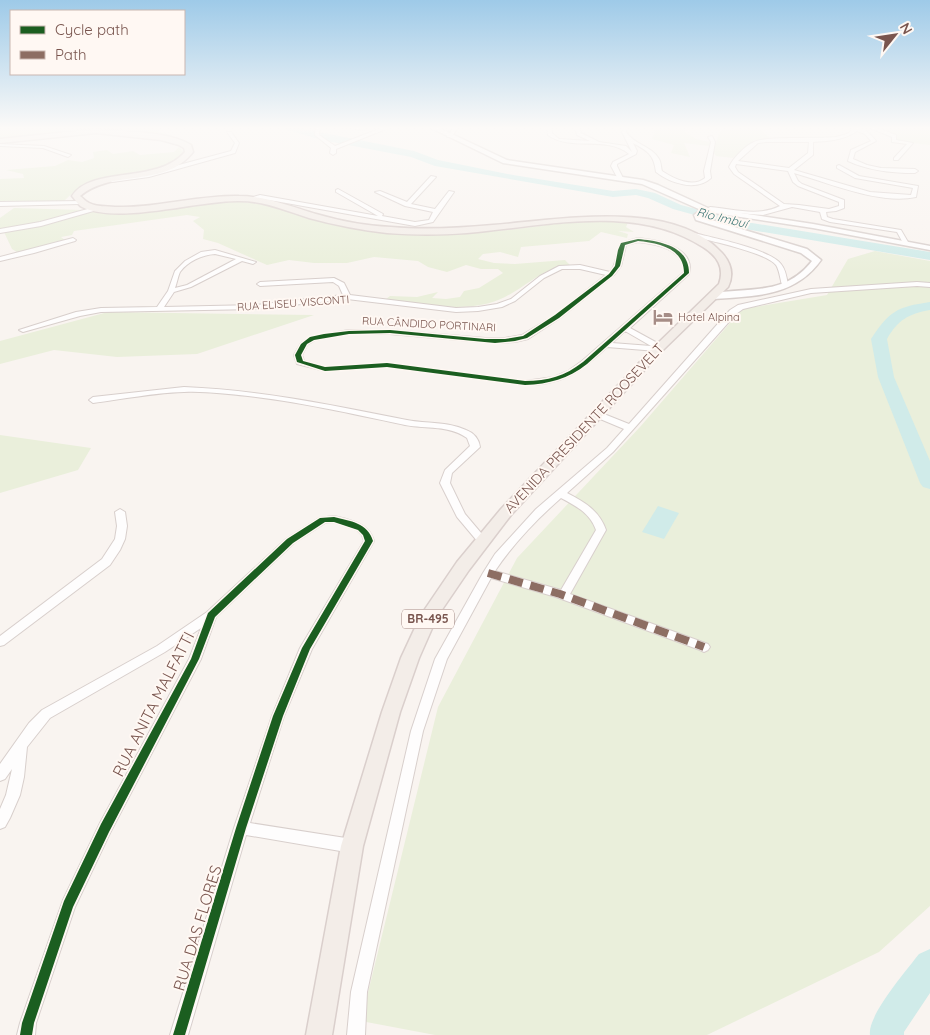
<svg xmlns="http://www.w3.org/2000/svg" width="930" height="1035" font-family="Quicksand,sans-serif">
<rect width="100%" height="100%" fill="#f9f4f0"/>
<g fill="#eaefdb">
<path d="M0 127H164L159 129 158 132 172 135 173 139 100 130 0 140Z"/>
<path d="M656 127H685L683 129C692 140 703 141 716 143L718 136 722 130 758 127 771 139 754 140 733 158 716 156 709 146 684 143 690 157 671 153 674 145 652 139Z"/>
<path d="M868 127H930V145L894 141 893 137Z"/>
<path d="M179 147 183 151 182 157C145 179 94 169 64 201L0 202V179L24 178 23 174 6 170 55 166 68 160 82 162 94 158 93 152 107 150 113 154 133 151 140 155 174 152Z"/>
<path d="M216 200C235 201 254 202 272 207 304 215 335 227 368 230 413 234 462 234 508 230 547 226 588 215 628 223L626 227 634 232 618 231 628 234 627 238 601 232 589 241 521 247 518 257 500 252 483 254 478 259 494 263 515 264 565 260 570 265C544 267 527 286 505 297 469 315 424 304 386 299L390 296 417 297 438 292 432 298 446 299 460 297 464 291 479 288 503 273 498 269H481L466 265 447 272 428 267 418 261 374 257 347 263H314L289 260 267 265 218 243 203 239 204 230 193 221 200 217 187 215 74 231 72 235 61 237 66 241 20 254 12 249 4 232 94 210Z"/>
<path d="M14 208 83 210 38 222 0 229V218Z"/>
<path d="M875 251 930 261V906L879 952 707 1035H435L361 1021 438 707 517 558 640 427 742 309 827 295 848 259Z"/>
<path d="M108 312 314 315 197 354 117 357 54 350 0 364V341Z"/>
<path d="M0 435 91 448 78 470 0 493Z"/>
</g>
<path fill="#d0ebe9" d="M658 506 679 513 664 539 642 532Z"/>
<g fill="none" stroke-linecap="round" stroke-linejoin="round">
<g fill="#d0ebe9" fill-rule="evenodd">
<path d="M278 127H294L414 151 438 160 513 175 613 191 636 189 655 193 681 205 746 222 930 252V260L745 229 673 209 648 198 636 195 613 197 435 166 411 157 322 140Z"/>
<path d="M930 302V310C908 314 898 320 887 339L894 377 930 461V489L923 487 920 483 878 377 871 339C890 311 896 307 930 302Z"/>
<path d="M930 949V993L904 1032V1035H870C867 1016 906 971 919 954Z"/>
</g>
<defs>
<g id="minor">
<path d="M316 127H320L319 135 335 146 384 127H391L336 149V153L333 155 330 153 331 148 315 135Z"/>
<path d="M342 127H361L366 129 364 130Z"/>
<path d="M454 127H459L451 137H447Z"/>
<path d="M547 127H551L552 133 559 139 590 141 577 135 575 127H579L581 133 599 142 626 146 632 152 622 132 624 127H628L626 132C633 144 652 146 659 159 661 162 661 168 662 171 674 179 693 188 705 178L704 171 711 142 708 137 712 136 715 142 710 171 711 178C696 192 670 183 656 172 654 155 648 151 633 143L637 151 636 154 617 164V166L623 178 618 179 611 166 613 162 629 154C607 135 571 152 548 135Z"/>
<path d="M853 127C863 127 870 133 876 141L855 152 853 159 867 165 881 168 915 169 918 171 915 173C892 173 870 171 848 161L851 150 871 141 865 134 857 131C844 140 829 141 813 142V155L794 170 870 192 911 195 913 188 855 178 837 168V166L839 165 859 176 918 186 916 197C880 205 829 183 794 173L798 181 802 184 844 200V208L836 211 826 212 827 217 833 219 901 230 908 242 907 243H903L897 232 830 222 822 219 820 212 792 207 763 215 710 211 707 209 710 207C733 209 758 217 780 206L734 174 729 167C733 158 745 146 754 142 763 136 820 139 836 137L847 134 854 129ZM766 142H809L808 153 789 168 738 161 758 143ZM736 164 788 171 793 182 798 186 839 202V206L829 209 799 205 784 204 738 172 735 167Z"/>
<path d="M868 127H875L896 135V140L913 143 898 160H894V158L907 144 892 142V137Z"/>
<path d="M227 132H231L239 143 235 153 149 177 112 182 109 180 149 173 231 151 235 143Z"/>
<path d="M0 144 44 146 71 155 68 157 43 148 0 146Z"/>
<path d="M431 176 436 177 411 204 435 209 449 191 454 192 433 222 415 226 275 201 260 199 250 201 247 199 260 195 378 216 336 192V190L338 189 383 214 382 216 415 222 429 220 433 212 405 206 375 192 380 191 407 202Z"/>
<path d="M82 201 83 202 80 204 0 206V202Z"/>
<path d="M95 207 97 208V210L41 226 0 233V229L40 222Z"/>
<path d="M694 233C714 238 769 249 781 264 786 270 787 279 788 286L783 287C780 281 780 271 776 265 765 252 710 241 692 236L691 235Z"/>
<path d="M73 238 76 240 75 241 34 253 0 261V257Z"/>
<path d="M638 238C657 240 696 247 689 274L630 328 661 345V349L657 351 607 347C580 372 563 385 525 385L387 367 325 371 297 364 294 355 301 343 310 337 349 330H390L485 338H505L522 335 555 315 606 275 580 269H562L544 278 515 301 502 307 478 311 456 312 347 299 256 309 101 312 80 316 23 332 19 330 76 312 101 308 157 307 168 291 175 271 185 261 201 252 215 250 256 262 253 264 242 261 191 287 174 292 164 307 256 305 343 295 339 286 333 282 260 286 257 284 260 282 334 278 344 283 350 295 456 308 478 307 497 304 511 299 540 276 559 266 580 265 610 272C618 263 615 252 621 243ZM638 242C658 244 683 249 684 272L582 361 568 371 554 377 525 381 387 363 325 367 304 361 302 355 307 345 315 340 349 334H390L495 343 515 342 528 339 560 318 614 275 621 266 626 245ZM215 254 236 259 187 285 175 288C177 283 178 276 180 272 188 261 202 255 215 254ZM625 331 651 346 612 343Z"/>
<path d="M917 282 930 283V287L917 286 811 293 743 309 736 314 613 452 567 493C584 502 599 510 606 530L570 594 708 644 710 647 708 650 704 652 700 650 556 597 491 578 447 659 423 731 367 992 365 1035H347L351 992 411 731 435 659 483 573 495 554 536 509 607 448 624 429 593 416 592 414 593 412H599L629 424 730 310 738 305 811 289ZM561 498C576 506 590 513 596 530L561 590 495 571C513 544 537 519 561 498Z"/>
<path d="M184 387C260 390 332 405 407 420 427 424 447 421 466 430 474 433 479 439 480 447L452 473 450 483 465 514 487 540 482 543 478 542 457 517 440 483 445 470 470 446 467 438C449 425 426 429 405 425 353 414 301 402 248 396 227 394 205 391 184 392 153 393 123 399 93 403L89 400 93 397Z"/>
<path d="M120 509 125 512 127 526 125 539 120 550 110 565 4 645 0 646V636L102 559 115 539 117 526 115 512Z"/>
<path d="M334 516C350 520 369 523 374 541L312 649 284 716 250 823 352 839 357 841 359 846 357 851 352 853 246 835 188 1035H170L234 828 272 716 300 648 364 541 362 535 357 530 333 522 325 523 294 543 216 617 201 659 110 833 75 907 36 1023 35 1035H17L20 1023 63 900 100 823 189 659 201 628 165 652 50 718 27 747 24 777 20 795 10 818 5 827 0 829V809L6 795 12 769 5 779 0 781V764L29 723 42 710 157 646 207 612 286 539 319 518Z"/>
</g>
<path id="tertiary" d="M429 127H437L507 160 643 180 658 185 708 208 813 224 930 246V250L813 228 707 212 702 217 807 249 821 260C795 297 754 296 713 299L709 296 710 294C749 286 784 297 812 261L801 253 696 220 694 215 701 210 642 184 503 163Z"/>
<path id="primary" d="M96 129C123 132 169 131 191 145L193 152C164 189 114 168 80 196 83 198 86 202 89 203 97 207 107 206 115 207 157 208 198 195 239 196 265 196 292 207 316 214 340 221 366 226 391 227 425 230 459 228 493 225 557 220 673 198 722 253 731 263 734 275 728 287L663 350 511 515 469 570 437 617 419 658 400 712 363 846 332 1035H306L341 846 382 712 401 658 421 615 457 562 501 509 655 346 719 284C725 267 717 256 703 247 634 202 543 227 467 233 440 235 414 235 387 233 361 230 335 225 309 218 287 211 264 201 240 201 199 200 118 225 82 207 78 205 75 199 72 196 93 165 156 185 185 152L184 148 179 145 161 140 96 133 0 143V139Z"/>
</defs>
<use href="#minor" stroke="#d8cfcc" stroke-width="2"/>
<use href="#tertiary" stroke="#d8cfcc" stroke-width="3"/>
<use href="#primary" stroke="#dacfcc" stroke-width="3"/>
<use href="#minor" fill="#fefdfd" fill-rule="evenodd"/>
<use href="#tertiary" fill="#fefdfd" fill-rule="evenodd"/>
<use href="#primary" fill="#f3ede8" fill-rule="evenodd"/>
<path stroke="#8d6e63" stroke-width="8" stroke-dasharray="14 8" stroke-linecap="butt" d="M488 573 560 594 704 647"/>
<defs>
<g id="cycleway">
<path d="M638 239C660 241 689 246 689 273L587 364C568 379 549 384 525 385L387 367 325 371 297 362 295 355 301 344 310 337 324 334 349 331 390 330 485 339H505L523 336 555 315 609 274 615 266 618 250 621 243ZM638 241C658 243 684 248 684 273L583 362C565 376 548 381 525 381L387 363 325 367 303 361 301 355 307 344 314 340 349 334 390 333 495 343 515 341 527 338 559 318 612 276 620 266 625 245Z"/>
<path d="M334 517C350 521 368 523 373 541L310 649 283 716 246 828 185 1035H173L236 828 273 716 302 648 365 541 363 535 358 530 334 522H325L293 543 215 617 199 659 109 832 73 907 34 1023 32 1035H20L22 1023 64 901 101 824 191 659 208 613 287 539 320 518Z"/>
</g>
</defs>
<use href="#cycleway" stroke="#fff8f3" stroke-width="3"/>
<use href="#cycleway" fill="#1b5e20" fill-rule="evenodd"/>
</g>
<linearGradient id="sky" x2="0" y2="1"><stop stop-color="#9ecae8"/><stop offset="0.47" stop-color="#fcfaf8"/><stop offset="1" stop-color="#fcfaf8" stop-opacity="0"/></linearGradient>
<rect width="930" height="272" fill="url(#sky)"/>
<defs>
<symbol id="hotel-bare" viewBox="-9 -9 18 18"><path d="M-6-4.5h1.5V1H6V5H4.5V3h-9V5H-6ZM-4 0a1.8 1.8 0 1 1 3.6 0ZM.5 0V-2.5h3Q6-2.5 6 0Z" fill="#a68d87" stroke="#fff8f3" stroke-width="2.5" paint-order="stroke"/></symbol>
</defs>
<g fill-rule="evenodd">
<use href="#hotel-bare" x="649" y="303" width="28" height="28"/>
</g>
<g text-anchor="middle" stroke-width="4" stroke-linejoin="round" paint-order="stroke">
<g font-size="11" fill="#79554e" stroke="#fff8f3">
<text transform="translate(293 303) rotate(-4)" y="4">RUA ELISEU VISCONTI</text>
<text transform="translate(429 324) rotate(3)" y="4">RUA CÂNDIDO PORTINARI</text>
</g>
<g font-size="11" fill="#79554e" stroke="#fff8f3" text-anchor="start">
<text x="678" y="321">Hotel Alpina</text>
</g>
<g font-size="12" font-style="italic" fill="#3d7675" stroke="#fff8f3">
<text transform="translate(722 218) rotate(14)" y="4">Rio Imbuí</text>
</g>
<rect fill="#fff8f3" stroke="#a18680" stroke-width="1" x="402" y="609.5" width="52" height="19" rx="4"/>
<g font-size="12" font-weight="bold" fill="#79554e">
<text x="428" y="623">BR-495</text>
</g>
<g font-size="14" fill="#79554e" stroke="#fff8f3">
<text transform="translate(584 428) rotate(-47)" y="5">AVENIDA PRESIDENTE ROOSEVELT</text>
</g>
<g font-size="16" fill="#79554e" stroke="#fff8f3">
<text transform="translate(153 704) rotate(-63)" y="6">RUA ANITA MALFATTI</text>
<text transform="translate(197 928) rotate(-73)" y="6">RUA DAS FLORES</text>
</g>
</g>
<rect x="10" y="10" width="175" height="65" fill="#fff8f3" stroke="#c9b7b1"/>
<rect x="20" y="26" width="25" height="8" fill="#1b5e20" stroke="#c9b7b1"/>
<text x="55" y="35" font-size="15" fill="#79554e">Cycle path</text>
<rect x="20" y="51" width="25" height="8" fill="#8d6e63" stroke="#c9b7b1"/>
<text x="55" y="60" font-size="15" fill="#79554e">Path</text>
<g transform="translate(895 35) rotate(60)" stroke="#fff8f3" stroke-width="4" paint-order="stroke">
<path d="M0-4L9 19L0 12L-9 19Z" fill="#79554e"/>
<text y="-8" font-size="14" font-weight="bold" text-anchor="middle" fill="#79554e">N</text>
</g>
</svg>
